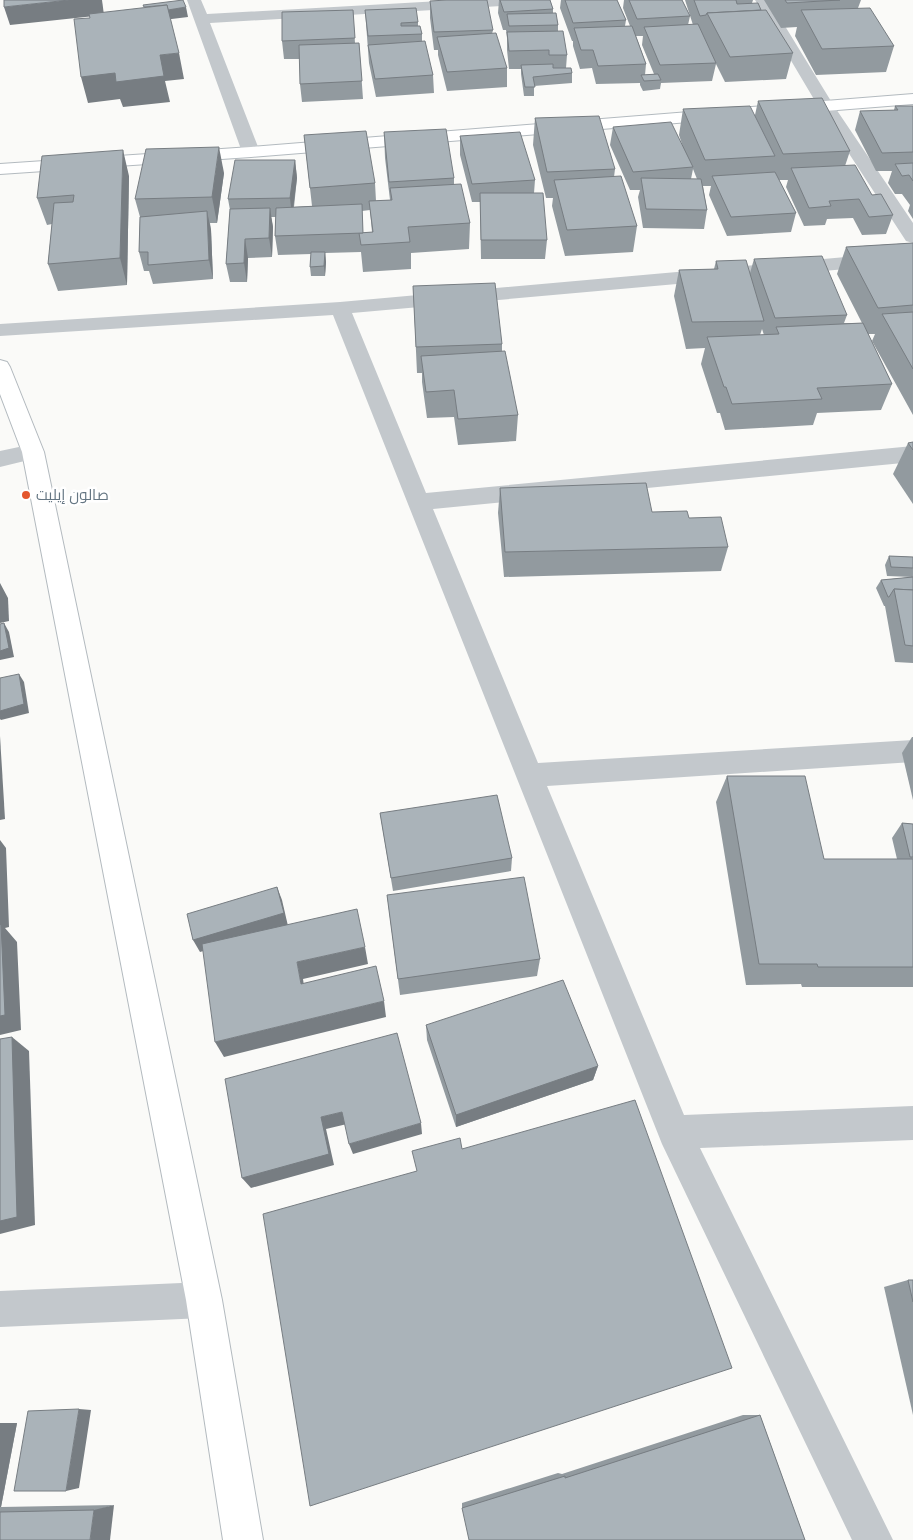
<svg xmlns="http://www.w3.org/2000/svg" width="913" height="1540" font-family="'PT Sans',Cairo,sans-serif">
<rect width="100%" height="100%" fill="#fafaf8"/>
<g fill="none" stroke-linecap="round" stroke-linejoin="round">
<defs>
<g id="secondary">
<path d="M913 94V104L251 157 0 174V164L251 147Z"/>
<path d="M0 360 7 362 10 367 44 452 222 1300 263 1540H223L186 1300 22 452 0 394Z"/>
</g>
</defs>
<use href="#secondary" stroke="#b3babf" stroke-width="2"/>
<g fill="#c3c8cc" fill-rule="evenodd">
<path d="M187 0H201L207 14 458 0H544L542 3 537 4 210 23 260 152 257 156 251 157 245 156 242 152Z"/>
<path d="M755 0H769L834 106 913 223V243L906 241 818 106Z"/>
<path d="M913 251V263L352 313 426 493 913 446V462L433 509 538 763 913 740V762L547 786 684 1115 913 1106V1140L700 1148 893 1540H852L662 1144 333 315 0 336V324L340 302Z"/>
<path d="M33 444 41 447 44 452 41 457 0 467V451Z"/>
<path d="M204 1282 217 1287 222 1300 217 1313 204 1318 0 1327V1291Z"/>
</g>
<use href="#secondary" fill="#fff" fill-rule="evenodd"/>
</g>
<g fill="#929a9f" fill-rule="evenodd">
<path d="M499 0H550L553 9V13L558 25V31L567 55 566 68 572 73V83L534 86V96H524L521 74V69H509L507 50V38L506 30H503L498 13Z"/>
<path d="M561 0H617L626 20 625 26H630L623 8 624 0H682L690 16 688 25H693L685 0H753L752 3 761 10 793 53 786 79 725 82 716 64 712 81 661 83 660 89 643 91 640 85V83L596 84 592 68 580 69 573 46V41H572L560 8ZM636 36H643L642 45 654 74 645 75 646 64Z"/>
<path d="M764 0H861L858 8 894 46 886 72 816 75 795 36 797 27 781 28Z"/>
<path d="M430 1 493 30 492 34 507 68V87L447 91 438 55V50H434L430 18Z"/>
<path d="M353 10 355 43H359L363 99 302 102 300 84V59H284L282 41Z"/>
<path d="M365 10 418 22V26L422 34V41L433 75 434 93 376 97 369 63Z"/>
<path d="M758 101 850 151 845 166 872 195 893 215 886 234 862 235 853 218 827 219 825 225 804 226 786 187 788 180H779L796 213 791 232 727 236 709 195 711 186H703L707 210 704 229 643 228 638 197 640 190H630L610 145 613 127 683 147 679 135 683 109 755 115ZM693 169 697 179H691Z"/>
<path d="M895 106H913V219L908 211 910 205 902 194H895L888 183 892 171H876L855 130 860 111 894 110Z"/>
<path d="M535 118 615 169 614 177 637 226 633 252 565 256 552 206 553 198H546L533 145Z"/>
<path d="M384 132 454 178V184L470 223 469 249 411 253V269L363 272 361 252 325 253 326 262 325 276H311L310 267 311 254 278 255 275 236 276 217H271L273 227 272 257 248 258 247 282H230L226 264 230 210 228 199 295 160 297 178 294 207 312 206 304 135 375 183 376 201 390 200 385 158ZM370 210 372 232 363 233 362 211Z"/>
<path d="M460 136 535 180 534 193 547 240 545 259H481L480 202H472L460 155Z"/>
<path d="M224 173 217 223H210L211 230 213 279 153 284 149 271H144L139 252 140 217 135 199Z"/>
<path d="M129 176 127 285 58 291 48 264 52 224 47 225 37 198Z"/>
<path d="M913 243V415L872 341 875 334H868L892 384 881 410 817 413 813 425 725 430 720 413H717L701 364 705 348 686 349 674 296 679 270 714 269 716 261 750 273 754 259 847 315 844 323H862L837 274 846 247ZM762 329 764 335H760Z"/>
<path d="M413 286 502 344V351L518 415 516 441 458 445 454 417 427 418 422 382V373H417Z"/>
<path d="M913 442V504L893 474 908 443Z"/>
<path d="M500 488 689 518 728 547 721 571 504 577 498 513Z"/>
<path d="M889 556 913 557V663L895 662 885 606H884L876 588 881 580 912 577 887 576 885 565Z"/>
<path d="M912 737H913V800L902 753Z"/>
<path d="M727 776 824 859H897L892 838 902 823 913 824V987H802L801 984 746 985 716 802Z"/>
<path d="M380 813 512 858 511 871 393 891Z"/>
<path d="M387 895 540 959 537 976 400 995Z"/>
<path d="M426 1025 598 1066 593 1080 456 1127 427 1040Z"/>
<path d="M908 1280H913V1415L884 1287Z"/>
<path d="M743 1415H760L805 1540 462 1508V1503L558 1473 562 1474Z"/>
<path d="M0 1423H17L1 1507 114 1505 0 1540Z"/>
</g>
<g fill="#777d82">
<path d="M69 0H102L104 15 10 25 4 7Z"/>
<path d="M186 7 188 17 147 22 145 13Z"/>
<path d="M179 53 184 79 165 81 170 102 123 107 120 99 88 103 81 77 160 55Z"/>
<path d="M219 147 224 173 217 223 212 197Z"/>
<path d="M123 150 129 176 127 285 120 258Z"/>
<path d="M295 160 297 178 292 217 290 198Z"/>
<path d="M270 208 273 227 272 257 269 238Z"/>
<path d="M207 211 211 230 213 279 209 260Z"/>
<path d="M245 239 248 258 247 282 244 263Z"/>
<path d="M325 252 326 262 325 276 324 266Z"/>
<path d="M0 583 8 598 9 621 0 623Z"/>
<path d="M4 623 9 632 14 657 0 660V651Z"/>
<path d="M19 674 24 682 29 713 1 720 0 719V711Z"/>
<path d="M0 736 5 819 0 820Z"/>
<path d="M0 840 6 848 9 927 5 928 17 942 21 1030 0 1035Z"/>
<path d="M277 887 282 900 288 926 200 952 193 940Z"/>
<path d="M365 947 368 964 303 979 306 1000 301 984 297 962Z"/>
<path d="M384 1001 386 1017 224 1057 215 1042Z"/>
<path d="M12 1037 29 1051 35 1225 0 1234V1221Z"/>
<path d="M598 1066 593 1080 456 1127V1115Z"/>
<path d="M342 1112 347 1124 326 1129 334 1165 251 1188 242 1178 321 1117Z"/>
<path d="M421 1123 422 1134 353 1154 349 1144Z"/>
<path d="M79 1409 91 1410 79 1488 66 1491Z"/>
<path d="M0 1423H17L1 1507H0Z"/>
<path d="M114 1505 110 1540H90L94 1510Z"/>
</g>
<g fill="#aab3b9" stroke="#777d82">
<path d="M4 0H69L4 7Z"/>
<path d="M183 0 186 7 168 10 167 5 144 7 143 5Z"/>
<path d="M447 0H487L493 30 434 32 430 1Z"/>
<path d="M500 0H550L553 9 504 12Z"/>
<path d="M565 0H617L626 20 573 23Z"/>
<path d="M629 0H682L690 16 637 19Z"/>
<path d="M694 0H736L737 4 758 3 761 10 707 13 706 15 700 16Z"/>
<path d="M785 0H840L787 3Z"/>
<path d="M167 5 179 53 160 55 164 76 116 82 115 73 81 77 74 19 90 18 89 14Z"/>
<path d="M416 8 418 22 401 23V26H420L422 34 368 36 365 10Z"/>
<path d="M870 8 894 46 822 49 801 10Z"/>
<path d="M353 10 355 38 282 41V12Z"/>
<path d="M766 10 793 53 730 57 707 13Z"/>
<path d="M556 13 558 25 509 26 507 14Z"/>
<path d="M698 24 716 63 660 65 644 27Z"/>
<path d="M632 26 646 64 598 66 593 50H581L574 28Z"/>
<path d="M563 31 567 55H549V50L509 51 507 32Z"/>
<path d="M496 33 507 68 447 72 437 37Z"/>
<path d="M425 41 433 75 375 79 368 45Z"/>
<path d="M359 43 362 81 300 84 299 45Z"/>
<path d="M553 64V68H571L572 73 533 77 535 87H525L521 65Z"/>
<path d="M658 74 661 80 644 81 641 75Z"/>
<path d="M822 98 850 151 783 154 758 101Z"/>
<path d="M750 106 775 156 705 160 683 109Z"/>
<path d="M895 106H913V152L882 153 860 111 898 110Z"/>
<path d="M599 116 615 169 547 172 535 118Z"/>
<path d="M671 122 693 167 633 172 613 127Z"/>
<path d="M446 129 454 178 389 182 384 132Z"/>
<path d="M366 131 375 183 310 188 304 135Z"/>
<path d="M520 132 535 180 472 184 460 136Z"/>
<path d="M219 147 212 197 135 199 146 149Z"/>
<path d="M123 150 120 258 48 264 54 203 73 202 74 195 37 198 42 156Z"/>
<path d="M235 160H295L290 198 228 199Z"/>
<path d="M913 163V181L909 175 902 176 895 164Z"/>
<path d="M855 165 872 195 881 194 893 215 869 217 859 199 829 201 831 206 809 208 791 168Z"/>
<path d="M775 172 796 213 731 217 712 176Z"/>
<path d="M621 176 637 226 567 230 554 180Z"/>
<path d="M641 178 701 179 707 210 646 209Z"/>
<path d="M461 184 470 223 408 227 410 242 361 245 359 233 373 232 369 201 392 200 390 188Z"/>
<path d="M480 193H543L547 240H481Z"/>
<path d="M362 204 363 233 275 236 276 208Z"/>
<path d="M270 208 269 238 245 239 244 263 226 264 230 209Z"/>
<path d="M207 211 209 260 148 265V252H139L140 217Z"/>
<path d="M913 243V305L878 308 846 247Z"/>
<path d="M311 252H325L324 266 310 267Z"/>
<path d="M822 256 847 315 775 318 754 259Z"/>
<path d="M746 260 764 321 692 322 679 270 718 269 716 261Z"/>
<path d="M495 283 502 344 416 347 413 286Z"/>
<path d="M913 312V369L882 314Z"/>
<path d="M863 323 892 384 817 388 822 399 732 404 726 387H724L707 337 779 334 776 327Z"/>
<path d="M505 351 518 415 458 419 454 390 426 392 421 356Z"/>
<path d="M913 442V450L908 443Z"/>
<path d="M646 483 652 512 687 511 689 518 721 517 728 547 505 552 500 488Z"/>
<path d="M889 556 913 557V568L891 567Z"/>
<path d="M913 577V590L894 589 889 597H888L881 580Z"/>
<path d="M894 589 913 590V646L905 645Z"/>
<path d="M4 623 9 648 0 651V624Z"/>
<path d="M19 674 24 704 0 711V678Z"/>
<path d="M727 776H805L824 859H913V967H818L817 964H759Z"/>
<path d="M497 795 512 858 391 878 380 813Z"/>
<path d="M902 823 913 824V857H910Z"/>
<path d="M524 877 540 959 398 979 387 895Z"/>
<path d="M277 887 284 913 193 940 187 914Z"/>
<path d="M357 909 365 947 297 962 301 984 376 966 384 1001 215 1042 202 944Z"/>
<path d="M1 924 5 1015 0 1016V925Z"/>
<path d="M563 980 598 1066 456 1115 426 1025Z"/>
<path d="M397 1033 421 1123 349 1144 342 1112 321 1117 329 1154 242 1178 225 1079Z"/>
<path d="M12 1037 17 1217 0 1221V1039Z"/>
<path d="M635 1100 732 1368 310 1506 263 1214 417 1171 412 1151 460 1138 462 1149Z"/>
<path d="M908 1280H913V1302Z"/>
<path d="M79 1409 66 1491H14L28 1411Z"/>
<path d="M760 1415 805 1540H469L462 1508 565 1476V1478Z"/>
<path d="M94 1510 90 1540H0V1512Z"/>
</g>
<circle fill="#e4572e" stroke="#fff" stroke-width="2" cx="26" cy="495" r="5"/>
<g text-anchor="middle" stroke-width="5" stroke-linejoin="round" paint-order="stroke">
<g font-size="15" fill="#657683" stroke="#fff" text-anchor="start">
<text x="36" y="500">صالون إيليت</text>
</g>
</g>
</svg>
